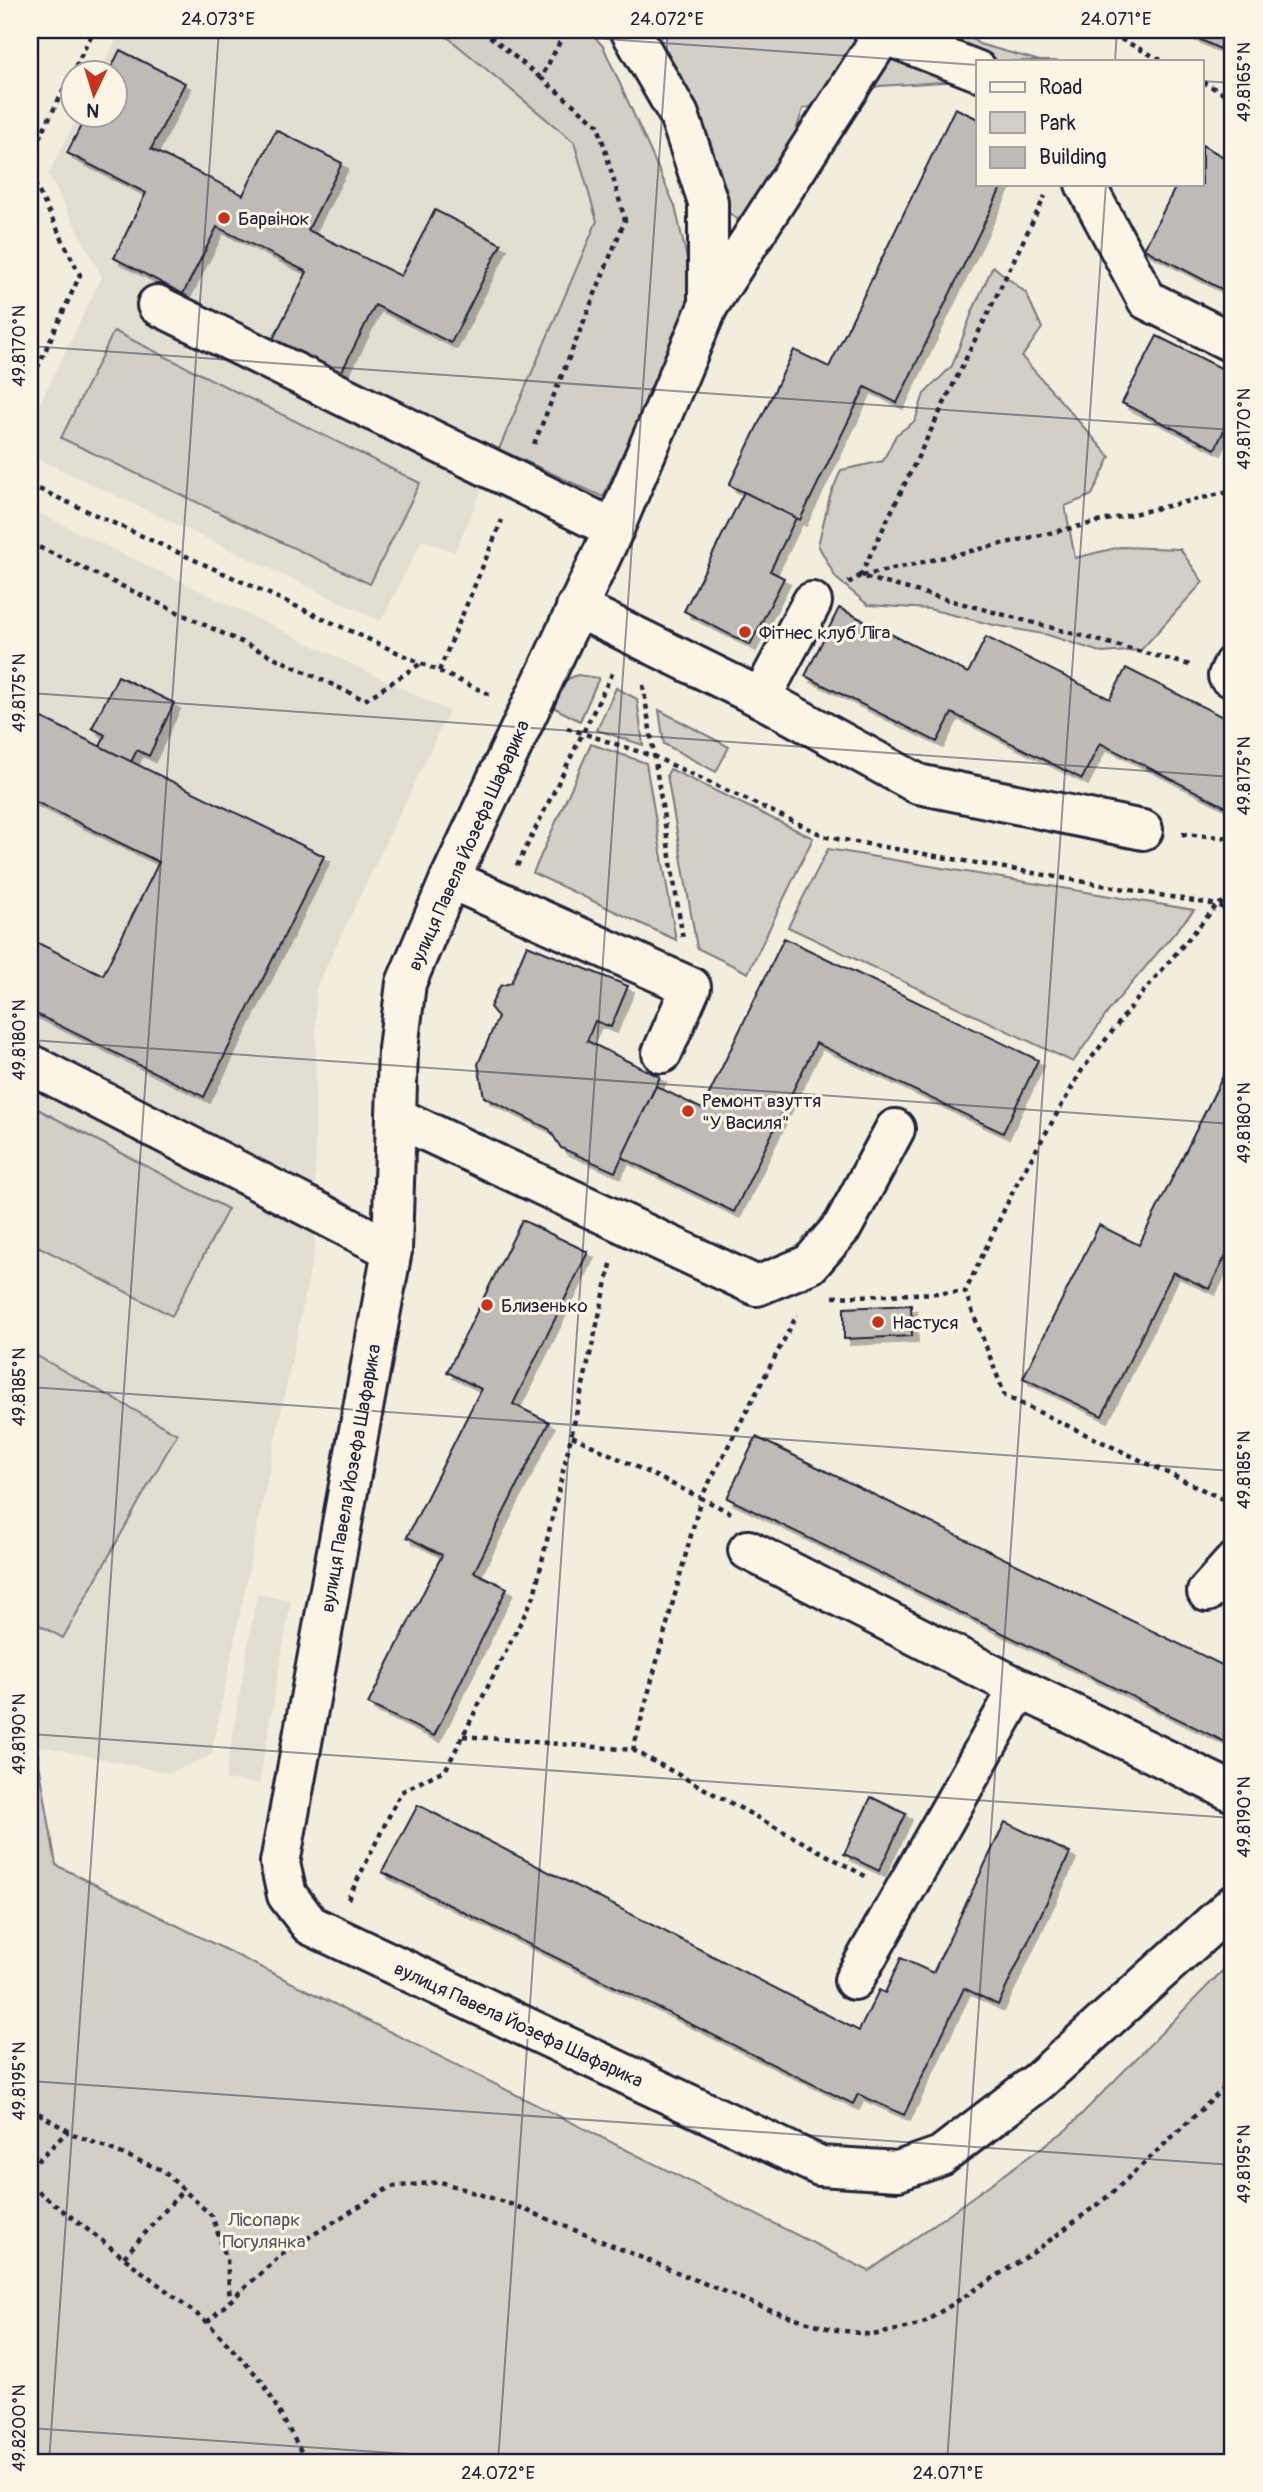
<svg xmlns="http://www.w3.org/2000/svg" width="1263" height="2492" font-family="Pangolin,sans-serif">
<defs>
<filter id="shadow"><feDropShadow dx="6" dy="6" stdDeviation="0" flood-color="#0004"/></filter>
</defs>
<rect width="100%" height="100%" fill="#f3edde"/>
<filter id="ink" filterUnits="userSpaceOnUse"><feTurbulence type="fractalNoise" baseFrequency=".0143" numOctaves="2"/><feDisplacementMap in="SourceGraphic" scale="14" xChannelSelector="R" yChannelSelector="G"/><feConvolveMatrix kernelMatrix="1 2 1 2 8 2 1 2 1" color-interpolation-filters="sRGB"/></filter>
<g filter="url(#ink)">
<g fill="#e3ded2">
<path d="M121 30H439L574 141 597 221 455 552 422 540 381 621 30 455V423L102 277 48 174 78 116H116V74L99 73Z"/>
<path d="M30 509 449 711 316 988 315 1246 211 1755 169 1773 36 1745 30 1742Z"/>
<path d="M257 1594 291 1600 259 1784 225 1779Z"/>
</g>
<g fill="#d4cfc6" stroke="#7b7880" stroke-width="2">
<path d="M439 30H588L603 46 675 206 687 259V313L603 497 499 449 597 221 574 142Z"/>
<path d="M667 30H961L979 44 1040 61H1060H978V90L961 81 879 86 803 109 780 180 749 228 716 203 670 140 632 73Z"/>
<path d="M993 266 1026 293 1042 328 1022 357 1110 457 1092 495 1065 506 1075 558 1120 547 1180 549 1203 582 1141 650 1103 653 1048 635 994 625 929 609 868 605 836 578 818 545 830 496 841 470 883 461 896 435 915 421 924 394 952 366 973 310Z"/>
<path d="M114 331 420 483 370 584 61 438Z"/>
<path d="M577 675 599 678 580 721 549 705C556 689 560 681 577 675Z"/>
<path d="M616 688 637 699 643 745 597 730Z"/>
<path d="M659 710 729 747 716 772 664 744Z"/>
<path d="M591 744 646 763 676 940 533 873Z"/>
<path d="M670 769 813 838 748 973 697 948 667 775Z"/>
<path d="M828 849 1194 910 1113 1005 1073 1062 788 927Z"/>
<path d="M30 1105 228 1209 172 1316 30 1242Z"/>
<path d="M30 1352 177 1434 63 1638 30 1620Z"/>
<path d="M30 1742 36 1745 56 1865 869 2271 1066 2130 1233 1960V2462H30Z"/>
</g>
<g fill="#bfbab6" stroke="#22223b" stroke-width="2" filter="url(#shadow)">
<path d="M1180 30H1233V56L1222 50Z"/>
<path d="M120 50 185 83 151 149 243 195 276 130 342 163 308 230 401 276 435 210 501 244 451 343 375 305 341 373 273 339 307 272 217 227 183 294 114 258 146 193 67 153 86 116H116V74H108Z"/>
<path d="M955 108 978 119V184H1003L897 403 865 387 800 520 729 485 794 350 829 367Z"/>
<path d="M1202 145 1233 162V295L1144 249 1177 184H1202Z"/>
<path d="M1157 336 1233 374V422L1229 420 1215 449 1122 403Z"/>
<path d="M744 492 796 518 770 571 784 578 750 645 684 611Z"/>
<path d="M839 608 968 673 986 637 1110 699 1126 668 1233 722V804L1230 809 1100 743 1082 779 952 713 937 742 805 676Z"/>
<path d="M118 676 174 703 149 756 137 750 131 762 100 747 105 735 92 728Z"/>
<path d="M30 712 324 856 204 1097 30 1011V939L103 975 159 862 30 799Z"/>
<path d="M784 938 1038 1060 1003 1133 816 1043 734 1212 621 1157 656 1086 702 1109Z"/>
<path d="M527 945 628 986 611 1027 595 1021 587 1041 660 1077 615 1172 561 1148 549 1129 484 1097 478 1064 498 1017 490 1007 500 986 511 983Z"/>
<path d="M1233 1056V1241L1209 1289 1173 1272 1102 1416 1023 1378 1099 1225 1139 1245Z"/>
<path d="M522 1220 588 1252 513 1404 549 1422 474 1572 507 1588 434 1736 368 1704 442 1555 407 1537 481 1389 447 1372Z"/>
<path d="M911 1305 912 1336 844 1339V1308Z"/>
<path d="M756 1437 1228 1668 1233 1657V1746L727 1498Z"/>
<path d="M871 1797 906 1814 879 1871 844 1854Z"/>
<path d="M418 1805 859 2031 879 1990 885 1993 901 1958 933 1973 1005 1822 1070 1853 998 2005 964 1988 904 2115 858 2094 853 2104 382 1872Z"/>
</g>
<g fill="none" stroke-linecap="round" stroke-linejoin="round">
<defs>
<g id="minor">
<path d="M630 30 679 115 708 202V306L614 529 450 879 406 983 398 1049 392 1250 280 1863 287 1895 310 1925 820 2166 898 2171 941 2156 1039 2081 1233 1905"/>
<path d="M873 30 978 71"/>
<path d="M1085 184 1147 300 1233 343"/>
<path d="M157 305 614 529"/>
<path d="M708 306 884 33"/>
<path d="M576 607 761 698 918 784 1143 830"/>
<path d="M1228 676 1233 665"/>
<path d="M761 698 812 602"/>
<path d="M450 879 691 987 662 1053"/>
<path d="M30 1064 392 1250"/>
<path d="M396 1117 757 1286 810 1264 843 1226 895 1129"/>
<path d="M748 1550 1019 1688 1233 1792"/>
<path d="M1207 1592 1233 1563"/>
<path d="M854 1980 1019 1688"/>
</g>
</defs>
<use href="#minor" stroke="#22223b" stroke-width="44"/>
<g stroke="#22223b" stroke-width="4.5" stroke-dasharray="5 5" stroke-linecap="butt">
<path d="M482 30 541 78"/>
<path d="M1103 30 1163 61"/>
<path d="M1202 82 1233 98"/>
<path d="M30 156 94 30"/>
<path d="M30 174 80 275 30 384"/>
<path d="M534 444 625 220 598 125 541 78 566 30"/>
<path d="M30 485 491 695"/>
<path d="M30 543 365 700 420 664"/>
<path d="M860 576 1045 196"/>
<path d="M862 576 1233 491"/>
<path d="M848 583 860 576 1190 665"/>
<path d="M439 671 502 520"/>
<path d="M643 685 683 939"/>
<path d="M567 728 655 757 827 837 1217 905 1233 898"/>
<path d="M1182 834 1233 838"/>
<path d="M517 866 614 670"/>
<path d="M1233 913 1217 905 1139 997 1082 1070 1016 1185 965 1292 1005 1396 1233 1504"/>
<path d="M833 1297 965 1292"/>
<path d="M572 1436 701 1498 633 1750"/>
<path d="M731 1513 701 1498 797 1315"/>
<path d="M463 1736 633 1750 867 1877"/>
<path d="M348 1899 401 1792 446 1769 534 1596 612 1260"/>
<path d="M30 2108 73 2134 162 2170 212 2216 227 2260 230 2301"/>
<path d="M30 2168 68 2131"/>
<path d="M30 2185 207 2322 262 2381 307 2462"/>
<path d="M124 2257 183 2190"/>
<path d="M207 2322 282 2254 390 2187 441 2182 516 2206 769 2310 831 2329 873 2335 920 2325 1037 2250 1111 2194 1233 2080"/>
</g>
<use href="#minor" stroke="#fcf5e5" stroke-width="38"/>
</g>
</g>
<path fill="none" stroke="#22223b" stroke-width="2" stroke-opacity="0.45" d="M476 30 978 65M1115 61 1117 30M1202 81 1233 83M30 346 1233 430M30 693 1233 777M30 1040 1233 1124M30 1387 1233 1471M30 1734 1233 1818M30 2081 1233 2165M30 2428 524 2462M49 2462 219 30M498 2462 668 30M947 2462 1106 184"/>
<g fill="#c8321e" stroke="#fcf5e5" stroke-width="2.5">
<circle cx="224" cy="218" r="7"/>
<circle cx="745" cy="632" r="7"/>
<circle cx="688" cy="1111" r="7"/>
<circle cx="487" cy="1305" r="7"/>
<circle cx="878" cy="1322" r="7"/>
</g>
<g text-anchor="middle" stroke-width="6" stroke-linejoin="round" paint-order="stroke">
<g font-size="19" fill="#22223b" stroke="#fcf5e5" text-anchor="start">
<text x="238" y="225">Барвінок</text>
<text x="759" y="639">Фітнес клуб Ліга</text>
<text x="702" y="1107">Ремонт взуття<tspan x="702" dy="22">"У Василя"</tspan></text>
<text x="501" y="1312">Близенько</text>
<text x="892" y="1329">Настуся</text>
</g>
<g font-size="19" fill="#22223b" stroke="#fcf5e5">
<text transform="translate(468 845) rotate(-66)" y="7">вулиця Павела Йозефа Шафарика</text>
<text transform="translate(350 1478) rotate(-80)" y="7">вулиця Павела Йозефа Шафарика</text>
<text transform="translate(519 2024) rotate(25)" y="7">вулиця Павела Йозефа Шафарика</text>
</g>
<g font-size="19" fill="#575665" stroke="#fcf5e5">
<text x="264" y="2226">Лісопарк<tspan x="264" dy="22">Погулянка</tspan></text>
</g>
</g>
<rect width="1263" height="2492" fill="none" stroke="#fcf5e5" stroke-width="77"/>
<rect x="976" y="60" width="228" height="126" fill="#fcf5e5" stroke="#a5a1a1" stroke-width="2"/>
<rect x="990" y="82" width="35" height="10" fill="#fcf5e5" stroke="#a5a1a1" stroke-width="2"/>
<text x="1039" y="94" font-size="21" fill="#22223b">Road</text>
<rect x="990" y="112" width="35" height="21" fill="#d4cfc6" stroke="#a5a1a1" stroke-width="2"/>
<text x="1039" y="130" font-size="21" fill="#22223b">Park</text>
<rect x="990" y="147" width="35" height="21" fill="#bfbab6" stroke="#a5a1a1" stroke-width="2"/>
<text x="1039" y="164" font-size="21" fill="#22223b">Building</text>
<g transform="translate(94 94) rotate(184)"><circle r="33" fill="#fcf5e5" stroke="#a5a1a1" stroke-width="2"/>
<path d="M0-5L12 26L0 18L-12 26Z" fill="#c8321e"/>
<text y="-10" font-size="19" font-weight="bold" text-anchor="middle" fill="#22223b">N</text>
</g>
<rect x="38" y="38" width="1186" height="2416" fill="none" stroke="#22223b" stroke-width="2.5"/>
<g font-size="18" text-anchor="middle" fill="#22223b">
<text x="218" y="25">24.073°E</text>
<text x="667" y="25">24.072°E</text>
<text x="1116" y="25">24.071°E</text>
<text transform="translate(1244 82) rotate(-90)" y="6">49.8165°N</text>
<text transform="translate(19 346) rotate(-90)" y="6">49.8170°N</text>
<text transform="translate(1244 429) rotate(-90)" y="6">49.8170°N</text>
<text transform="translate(19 693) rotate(-90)" y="6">49.8175°N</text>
<text transform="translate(1244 776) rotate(-90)" y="6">49.8175°N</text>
<text transform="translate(19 1040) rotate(-90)" y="6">49.8180°N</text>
<text transform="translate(1244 1123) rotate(-90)" y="6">49.8180°N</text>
<text transform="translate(19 1387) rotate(-90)" y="6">49.8185°N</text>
<text transform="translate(1244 1470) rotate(-90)" y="6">49.8185°N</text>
<text transform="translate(19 1734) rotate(-90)" y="6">49.8190°N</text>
<text transform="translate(1244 1817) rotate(-90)" y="6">49.8190°N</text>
<text transform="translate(19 2081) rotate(-90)" y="6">49.8195°N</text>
<text transform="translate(1244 2164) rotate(-90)" y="6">49.8195°N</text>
<text transform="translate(19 2428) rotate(-90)" y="6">49.8200°N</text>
<text x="498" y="2479">24.072°E</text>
<text x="948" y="2479">24.071°E</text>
</g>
</svg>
